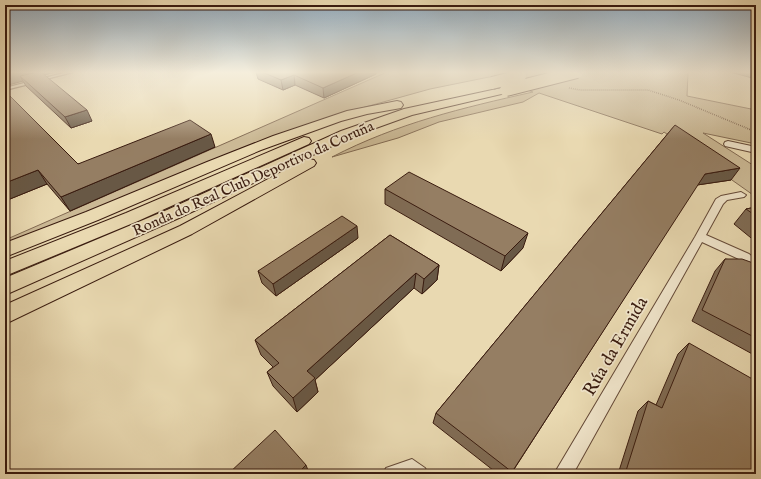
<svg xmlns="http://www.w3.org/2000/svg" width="761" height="479" font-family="'IM FELL English',serif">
<rect width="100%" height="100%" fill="#e9d9b1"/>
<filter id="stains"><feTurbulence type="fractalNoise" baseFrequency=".005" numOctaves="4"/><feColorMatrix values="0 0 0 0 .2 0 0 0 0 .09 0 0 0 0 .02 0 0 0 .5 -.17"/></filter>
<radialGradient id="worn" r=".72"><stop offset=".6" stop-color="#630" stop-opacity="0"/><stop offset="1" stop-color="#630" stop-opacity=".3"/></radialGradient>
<path fill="#cbb995" stroke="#826a52" d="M387 72H688L687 96 756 110V144L703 133 756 167V197L664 132 662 134 539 93 523 102 439 122 398 138 332 157C398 123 462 108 533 92L489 77 430 89 333 116 282 133 232 152 77 216 5 243V240Z"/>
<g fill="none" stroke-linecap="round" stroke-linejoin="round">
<defs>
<g id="service">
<path d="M68 72H73L42 80 40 79Z"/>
<path d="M32 81H33V83L5 90V88Z"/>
</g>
<g id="minor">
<path d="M728 141 756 147V153L725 146 724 144 725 142Z"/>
<path d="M741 192 746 195 744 197 727 200 723 204 706 235 749 254 756 260V270L752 269 741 260 702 242 573 474H554L695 237 716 199 721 196Z"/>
<path d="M412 459 425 468 428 474H383L386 468Z"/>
</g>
<g id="trunk">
<path d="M506 87 510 88 512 90 510 92 412 115 351 137 179 218 5 295V278L167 210 341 131 404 109Z"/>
<path d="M397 101 401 102 403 105 401 108 367 114 341 121 261 150 98 220 5 257V243L86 212 207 162 273 136 347 111Z"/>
<path d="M304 137 309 138 311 141 309 144 138 221 5 276V261L126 213Z"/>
<path d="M309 159 314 160 316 163 314 166 192 234 5 324V305L180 226 304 160Z"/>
</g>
</defs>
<use href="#service" stroke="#654a38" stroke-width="2.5"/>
<use href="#minor" stroke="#654a38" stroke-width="2"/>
<use href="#trunk" stroke="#391b0f" stroke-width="2"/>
<path stroke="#391b0f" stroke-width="1.5" stroke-dasharray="0.5 1.5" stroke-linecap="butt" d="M569 88 580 90H648L679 100 756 132"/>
<use href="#service" fill="#f1e6cc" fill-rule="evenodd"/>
<use href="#minor" fill="#f1e6cc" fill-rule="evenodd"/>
<use href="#trunk" fill="#e9d9b1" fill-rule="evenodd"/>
<defs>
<g id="trunk-bridge">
<path d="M492 83 520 76"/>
<path d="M506 90 577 72"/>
</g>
</defs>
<use href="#trunk-bridge" stroke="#391b0f" stroke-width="14" stroke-linecap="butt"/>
<use href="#trunk-bridge" stroke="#e9d9b1" stroke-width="12"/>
</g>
<g fill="#806c55" stroke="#391b0f">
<path d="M5 72H55L44 75 92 121 71 128 26 86 23 81Z"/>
<path d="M256 72H376V74L324 98 295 85 283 90 258 79Z"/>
<path d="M730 72H756V79Z"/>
<path d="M5 91 78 164 215 147 70 211 47 184 5 201Z"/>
<path d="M675 125 731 180 697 185 511 474H498L433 423 436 413Z"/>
<path d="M756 159V166L752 164Z"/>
<path d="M385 189 523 248 501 271 385 204Z"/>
<path d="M756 207V242L734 224 746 209Z"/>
<path d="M390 235 439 265 437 280 422 294 414 288 315 380 318 392 297 412 273 386 267 372 273 367 261 355 255 340Z"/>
<path d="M358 238 276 296 262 283 258 271Z"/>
<path d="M725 259 756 264V356L692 321 715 271Z"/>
<path d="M689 343 756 474H618L638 411 648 401 656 405 678 354Z"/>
</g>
<g fill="#685845" stroke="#391b0f">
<path d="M5 72H55L40 76H20L23 81 5 86Z"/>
<path d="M359 72H376V74L324 98 323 88Z"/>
<path d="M294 75 295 85 283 90 281 80Z"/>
<path d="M87 110 92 121 71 128 65 117Z"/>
<path d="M211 134 215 147 70 211 61 197Z"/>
<path d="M740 168 731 180 697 185 705 174Z"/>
<path d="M38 170 47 184 5 201V183Z"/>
<path d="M357 226 358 238 276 296 273 284Z"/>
<path d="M528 233 523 248 501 271 505 256Z"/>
<path d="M439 265 437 280 422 294 424 279Z"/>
<path d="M416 273 414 288 315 380 318 392 297 412 293 398 307 371Z"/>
<path d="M306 465 309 473 308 474H297Z"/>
</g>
<g fill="#957e63" stroke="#391b0f">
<path d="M37 72H41L87 110 65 117 20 76Z"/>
<path d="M262 72H359L323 88 294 75 281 80Z"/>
<path d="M5 91 78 164 190 120 211 134 61 197 38 170 5 183Z"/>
<path d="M675 125 740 168 705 174 512 472 436 413Z"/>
<path d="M409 172 528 233 505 256 385 189Z"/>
<path d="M756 207V216L746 209Z"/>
<path d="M342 216 357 226 273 284 258 271Z"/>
<path d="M390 235 439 265 424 279 416 273 307 371 315 378 293 398 267 372 279 363 255 340Z"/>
<path d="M725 259H742L756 264V338L702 310Z"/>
<path d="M689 343 756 381V474H625L648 401 662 408Z"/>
<path d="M275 430 306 465 297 474H228Z"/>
</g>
<linearGradient id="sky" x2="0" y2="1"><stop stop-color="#90a9bc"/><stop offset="0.52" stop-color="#f5eedc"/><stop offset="1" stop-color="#f5eedc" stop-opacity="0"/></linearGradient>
<rect width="761" height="139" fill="url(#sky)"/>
<g text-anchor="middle" stroke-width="3.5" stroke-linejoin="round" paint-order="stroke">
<g font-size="15" fill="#391b0f" stroke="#f1e6cc">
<text transform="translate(253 178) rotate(-24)" y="5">Ronda do Real Club Deportivo da Coruña</text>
</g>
<g font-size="18" fill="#391b0f" stroke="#f1e6cc">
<text transform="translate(615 346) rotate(-60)" y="6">Rúa da Ermida</text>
</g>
</g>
<rect width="761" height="479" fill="none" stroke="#e9d9b1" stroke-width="20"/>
<rect x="6" y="6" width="749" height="467" fill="none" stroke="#391b0f" stroke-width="2"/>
<rect x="10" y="10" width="741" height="459" fill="none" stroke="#391b0f"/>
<rect width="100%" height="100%" filter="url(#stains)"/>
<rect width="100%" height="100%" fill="url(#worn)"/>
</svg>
